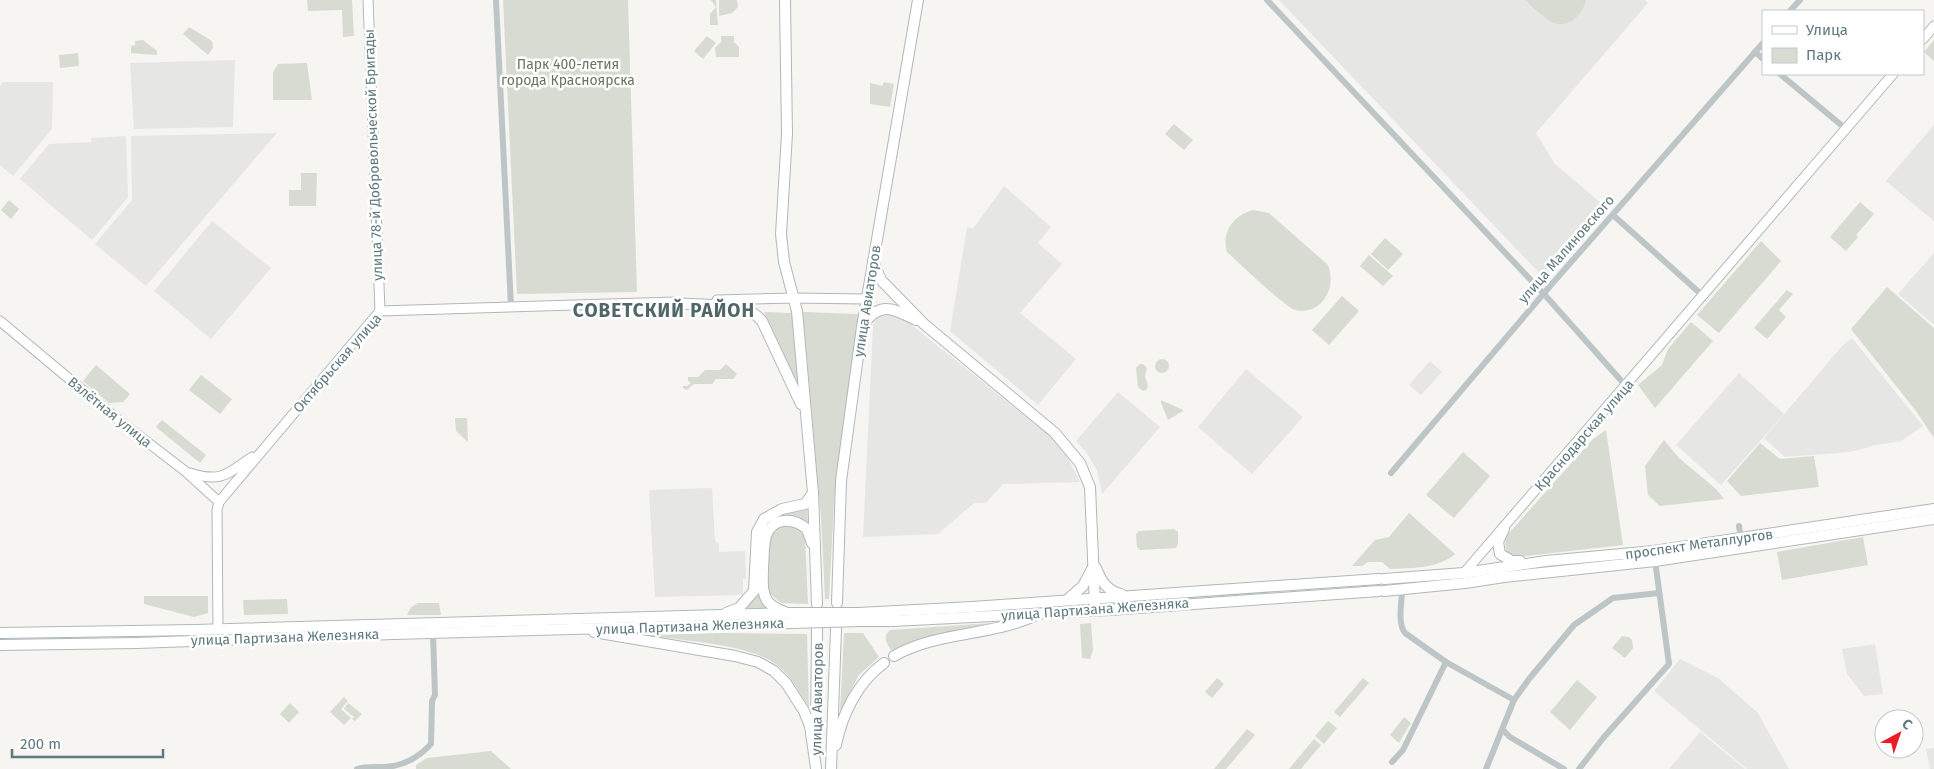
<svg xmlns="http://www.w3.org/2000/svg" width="1934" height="769" font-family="'Fira Sans',sans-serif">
<rect width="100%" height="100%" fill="#f6f5f2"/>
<g fill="#e6e6e5">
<path d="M1279 0H1645L1648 3 1536 133 1555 164 1608 209 1545 279Z"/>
<path d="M235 60 233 127 134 129 130 63Z"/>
<path d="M3 82H53L52 129 13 176 0 165V86Z"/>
<path d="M1934 125V221L1886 181Z"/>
<path d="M277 133 146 286 95 244 132 200 131 136Z"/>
<path d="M126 136 128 197 92 240 20 179 49 144 91 142V138Z"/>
<path d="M1004 186 1051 227 1038 243 1062 264 1020 313 1076 359 1038 405 950 331 967 227 973 229Z"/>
<path d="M212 221 271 268 211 339 154 291Z"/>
<path d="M1934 253V325L1898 294Z"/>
<path d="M886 312 899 317 912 325 1051 437 1067 456 1080 482 1003 484 986 503H974L938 534 863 537 873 325 876 318Z"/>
<path d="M1852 338 1923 426 1901 441 1876 445 1850 452 1785 457 1764 438 1842 346Z"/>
<path d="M1430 361 1442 372 1421 395 1409 385Z"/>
<path d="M1246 369 1303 417 1252 474 1198 427Z"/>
<path d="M1739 373 1784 414 1721 485 1676 445Z"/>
<path d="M1118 392 1160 427 1102 494 1097 470 1086 452 1076 441Z"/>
<path d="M712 488 715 541 719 544V552L745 551 746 579H743V595L655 597 649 490Z"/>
<path d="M1875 644 1883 694 1864 696 1847 674 1842 649Z"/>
<path d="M1680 659 1718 678 1758 713 1789 769H1747L1654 691Z"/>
<path d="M1700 732 1745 769H1669Z"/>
<path d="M1934 748V769H1930L1926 749Z"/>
</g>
<g fill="#d7dbd1">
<path d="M307 0H352L354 36 343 37 342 10 308 11Z"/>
<path d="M503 0H628L637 292 517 294Z"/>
<path d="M711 0H716L718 25H710V14L716 7Z"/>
<path d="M719 0H737L738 7 732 13 719 16Z"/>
<path d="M1525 0H1586C1583 15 1566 31 1550 21 1541 16 1533 7 1525 0Z"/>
<path d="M189 27 212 41 213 48 208 55 183 34Z"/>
<path d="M707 36 716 43 703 59 694 51Z"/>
<path d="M721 36H734V42L739 47V57H716L715 48 721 42Z"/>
<path d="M143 40 157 51V55L128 53H131V46L135 45V41Z"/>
<path d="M1934 40V61L1924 52Z"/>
<path d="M78 53 79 66 60 68 59 55Z"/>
<path d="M307 63 312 100H273V72L278 64Z"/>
<path d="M884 82 894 84 890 107 870 104V83L882 86Z"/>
<path d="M1174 124 1193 140 1184 150 1165 134Z"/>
<path d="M301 173H317L316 206H289V190H301Z"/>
<path d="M9 200 19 209 11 219 1 210Z"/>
<path d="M1860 202 1874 214 1856 235 1858 237 1846 251 1830 237Z"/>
<path d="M1253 210 1269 213 1328 265C1332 276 1332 288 1325 298 1319 308 1306 313 1295 310 1285 307 1238 262 1227 252 1221 232 1234 215 1253 210Z"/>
<path d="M1385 238 1403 254 1388 270 1371 254Z"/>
<path d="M1761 241 1781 261 1719 333 1697 315Z"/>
<path d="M1369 255 1393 276 1383 286 1360 266Z"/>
<path d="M1887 287 1934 328V438L1916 411 1851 329Z"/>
<path d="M1787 290 1793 294 1779 310 1786 317 1767 339 1754 328Z"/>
<path d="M1342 296 1359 311 1329 345 1312 330Z"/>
<path d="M764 312 792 313 798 386Z"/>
<path d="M803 312 858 314 834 502 829 599H825L821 517Z"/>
<path d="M1691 322 1713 341 1655 408 1638 385 1662 365 1668 349Z"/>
<circle cx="1162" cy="366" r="7"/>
<path d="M726 364 737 374 733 379H716L712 384H694L687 390 683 388V386H687L691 383 688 381V377H698L705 370H720Z"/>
<path d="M1140 364H1143L1147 368 1145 376 1148 386 1146 390 1143 391 1138 387 1136 368Z"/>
<path d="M96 365 130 394 123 402 109 403 83 381Z"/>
<path d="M201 375 232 399 220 414 189 390Z"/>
<path d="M1161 400 1183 410V411L1168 420 1161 403Z"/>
<path d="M455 418H467L468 442 456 431Z"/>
<path d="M162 420 206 455 200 463 156 427Z"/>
<path d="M1606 430 1623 545 1517 557C1503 554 1503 543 1509 533L1593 439Z"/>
<path d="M1664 440 1679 458 1716 489 1724 499 1660 506 1648 495 1645 466Z"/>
<path d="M1760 443 1780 459 1814 456 1819 487 1741 496 1727 481Z"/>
<path d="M1463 452 1490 476 1454 518 1426 495Z"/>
<path d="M807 506 808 525 800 519 762 533C769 512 787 512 807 506Z"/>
<path d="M1409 513 1455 554C1437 569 1413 568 1390 569L1382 562H1368L1362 566H1352L1375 540 1389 537Z"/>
<path d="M789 524 797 525 805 538 808 604 781 603 769 593 767 584 770 536 779 526Z"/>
<path d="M1174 529 1178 532V544L1176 548 1140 550 1137 547 1136 534 1139 531Z"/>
<path d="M1863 537 1868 565 1782 580 1777 552Z"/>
<path d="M759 574C759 587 759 598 766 608H746L757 593Z"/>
<path d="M144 596H208V613L194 617 144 604Z"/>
<path d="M287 599 288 614 244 615 243 600Z"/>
<path d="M418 603H439L441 615H407L411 607Z"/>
<path d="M992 623 891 650C887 643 882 637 890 630Z"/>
<path d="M1091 623 1093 650 1090 659 1082 658 1080 624Z"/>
<path d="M724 633 807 634 809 707C799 693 792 676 777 665 751 644 678 640 644 635Z"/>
<path d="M844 633H863L879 657 859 675 840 711Z"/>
<path d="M1622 636 1629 637 1632 640 1633 648 1625 658 1612 648Z"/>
<path d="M1217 678 1224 684 1212 698 1205 692Z"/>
<path d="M1363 678 1369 683 1340 717 1334 712Z"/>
<path d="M1577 680 1597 697 1570 730 1550 712Z"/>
<path d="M344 697 348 701 341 709 351 718 344 725 330 712Z"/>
<path d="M290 703 299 712 289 723 280 714Z"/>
<path d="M348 703 362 714 355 721 352 719 354 717 344 709Z"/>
<path d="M1404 717 1411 723 1399 743 1390 735Z"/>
<path d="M1328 721 1337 728 1324 744 1315 736Z"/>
<path d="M1247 729 1255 735 1226 769H1214Z"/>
<path d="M1314 739 1321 745 1301 769H1289Z"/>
<path d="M491 751 511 769H416V765L427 758Z"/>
</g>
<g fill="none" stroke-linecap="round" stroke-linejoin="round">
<defs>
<g id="secondary">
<path d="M368 0 380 311"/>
<path d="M1923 39 1934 26"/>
<path d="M717 300 794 298 866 299"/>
<path d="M0 321 116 418 185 471 219 502"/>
<path d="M190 473C222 483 227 474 252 457"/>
<path d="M1464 573 1893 74"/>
<path d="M218 628 217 510 219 502 380 311 675 302"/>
</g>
<g id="primary">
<path d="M785 0 787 134 781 234 784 262 797 311 813 493 817 604"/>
<path d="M873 261 881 280 924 324 1055 433 1080 463 1090 487 1095 605"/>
<path d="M670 303 713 305"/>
<path d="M718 305C735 305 750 307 762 321L801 404"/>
<path d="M863 326C879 300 894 309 916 320"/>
<path d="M1504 529 1498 542 1500 554 1512 561H1520"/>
<path d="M1096 568C1101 581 1107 591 1121 594"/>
<path d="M1384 579 1464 573 1546 561 1654 551 1934 509"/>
<path d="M1384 591 1465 583 1504 577 1655 561 1934 519"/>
<path d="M1068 599 1083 586 1092 569"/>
<path d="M837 603 841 481 862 327 918 0"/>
<path d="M785 612C779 610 773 607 768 602 761 592 763 579 763 568 764 558 763 546 766 536 773 516 794 518 807 529L812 543"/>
<path d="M726 613 739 608 754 591 757 532 764 519 782 509 805 504 813 493"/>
<path d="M859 613 972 607 1379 579"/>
<path d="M860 621H892L1110 610 1379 591"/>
<path d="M594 632 735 656 758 662 774 671 786 683 804 711 810 726 816 768"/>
<path d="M0 633 195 630 791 613"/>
<path d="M0 645 137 643 394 634 792 623"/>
<path d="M894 656C936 632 989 636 1032 617"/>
<path d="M816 738 817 629"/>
<path d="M836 745C842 714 858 682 884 663"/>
<path d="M831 769 836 629"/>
</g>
</defs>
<use href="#secondary" stroke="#aeb8ba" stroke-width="11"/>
<use href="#primary" stroke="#afb8b9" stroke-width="12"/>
<g stroke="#bec5c7" stroke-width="6">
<path d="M496 0 511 307"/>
<path d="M1267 0 1544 294 1626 386"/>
<path d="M1790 11 1800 0"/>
<path d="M1755 52 1763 59"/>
<path d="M1780 74 1846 129"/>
<path d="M1613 215 1702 295"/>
<path d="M1391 473 1551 285 1763 43"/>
<path d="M1739 526 1741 538"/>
<path d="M1402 590C1402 603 1397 622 1405 633L1446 662 1514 700"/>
<path d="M1503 730 1510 737 1564 769"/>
<path d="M1392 762 1403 750 1446 662"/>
<path d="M357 769C366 766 376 767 385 767 404 766 419 757 431 744L432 701 435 695 433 633"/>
<path d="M1486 769 1514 700 1529 679 1574 625 1613 598 1659 593"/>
<path d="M1579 769 1604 737 1669 664 1655 560"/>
</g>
<use href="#secondary" stroke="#fff" stroke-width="9"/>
<use href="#primary" stroke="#fff" stroke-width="10"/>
<defs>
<g id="primary-bridge">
<path d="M791 613H859"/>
<path d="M792 623 860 621"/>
</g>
</defs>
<use href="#primary-bridge" stroke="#afb8b9" stroke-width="12" stroke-linecap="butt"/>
<use href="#primary-bridge" stroke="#fff" stroke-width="10"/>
</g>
<g text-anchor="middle" stroke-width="5" stroke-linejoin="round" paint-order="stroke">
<g font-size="14" fill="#69765e" stroke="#fff">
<text x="568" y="69">Парк 400-летия<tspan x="568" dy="16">города Красноярска</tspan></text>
</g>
<g font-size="14" fill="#5f7a7e" stroke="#fff">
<text transform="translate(373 155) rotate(-92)" y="5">улица 78-й Добровольческой Бригады</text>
<text transform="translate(1566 249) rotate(-49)" y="5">улица Малиновского</text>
<text transform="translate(867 301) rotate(-81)" y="5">улица Авиаторов</text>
<text transform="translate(337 363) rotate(-49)" y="5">Октябрьская улица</text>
<text transform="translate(110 412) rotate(39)" y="5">Взлётная улица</text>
<text transform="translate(1584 435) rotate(-49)" y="5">Краснодарская улица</text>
<text transform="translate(1699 544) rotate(-8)" y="5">проспект Металлургов</text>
<text transform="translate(1095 609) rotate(-4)" y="5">улица Партизана Железняка</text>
<text transform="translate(690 626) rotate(-2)" y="5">улица Партизана Железняка</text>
<text transform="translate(285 637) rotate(-2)" y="5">улица Партизана Железняка</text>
<text transform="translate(817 699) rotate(-89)" y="5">улица Авиаторов</text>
</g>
<g font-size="19" font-weight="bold" letter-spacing="1" fill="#516669" stroke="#fff">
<text x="664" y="317">СОВЕТСКИЙ РАЙОН</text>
</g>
</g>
<rect x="1762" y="10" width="162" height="65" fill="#ffffff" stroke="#bfcacb"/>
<rect x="1772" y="26" width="25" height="8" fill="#ffffff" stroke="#bfcacb"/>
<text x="1806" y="35" font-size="15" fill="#5f7a7e">Улица</text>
<rect x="1772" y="48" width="25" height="15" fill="#d7dbd1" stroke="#bfcacb"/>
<text x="1806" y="60" font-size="15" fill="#5f7a7e">Парк</text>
<g transform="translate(1899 734) rotate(40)"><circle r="24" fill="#ffffff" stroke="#bfcacb"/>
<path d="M0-4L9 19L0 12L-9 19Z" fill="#ec1b28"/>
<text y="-8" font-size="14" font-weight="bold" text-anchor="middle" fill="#5f7a7e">С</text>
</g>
<path d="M12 749v8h151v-8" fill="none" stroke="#5f7a7e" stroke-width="2.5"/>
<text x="20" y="749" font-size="15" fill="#5f7a7e" stroke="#ffffff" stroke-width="4" paint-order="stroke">200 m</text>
</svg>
